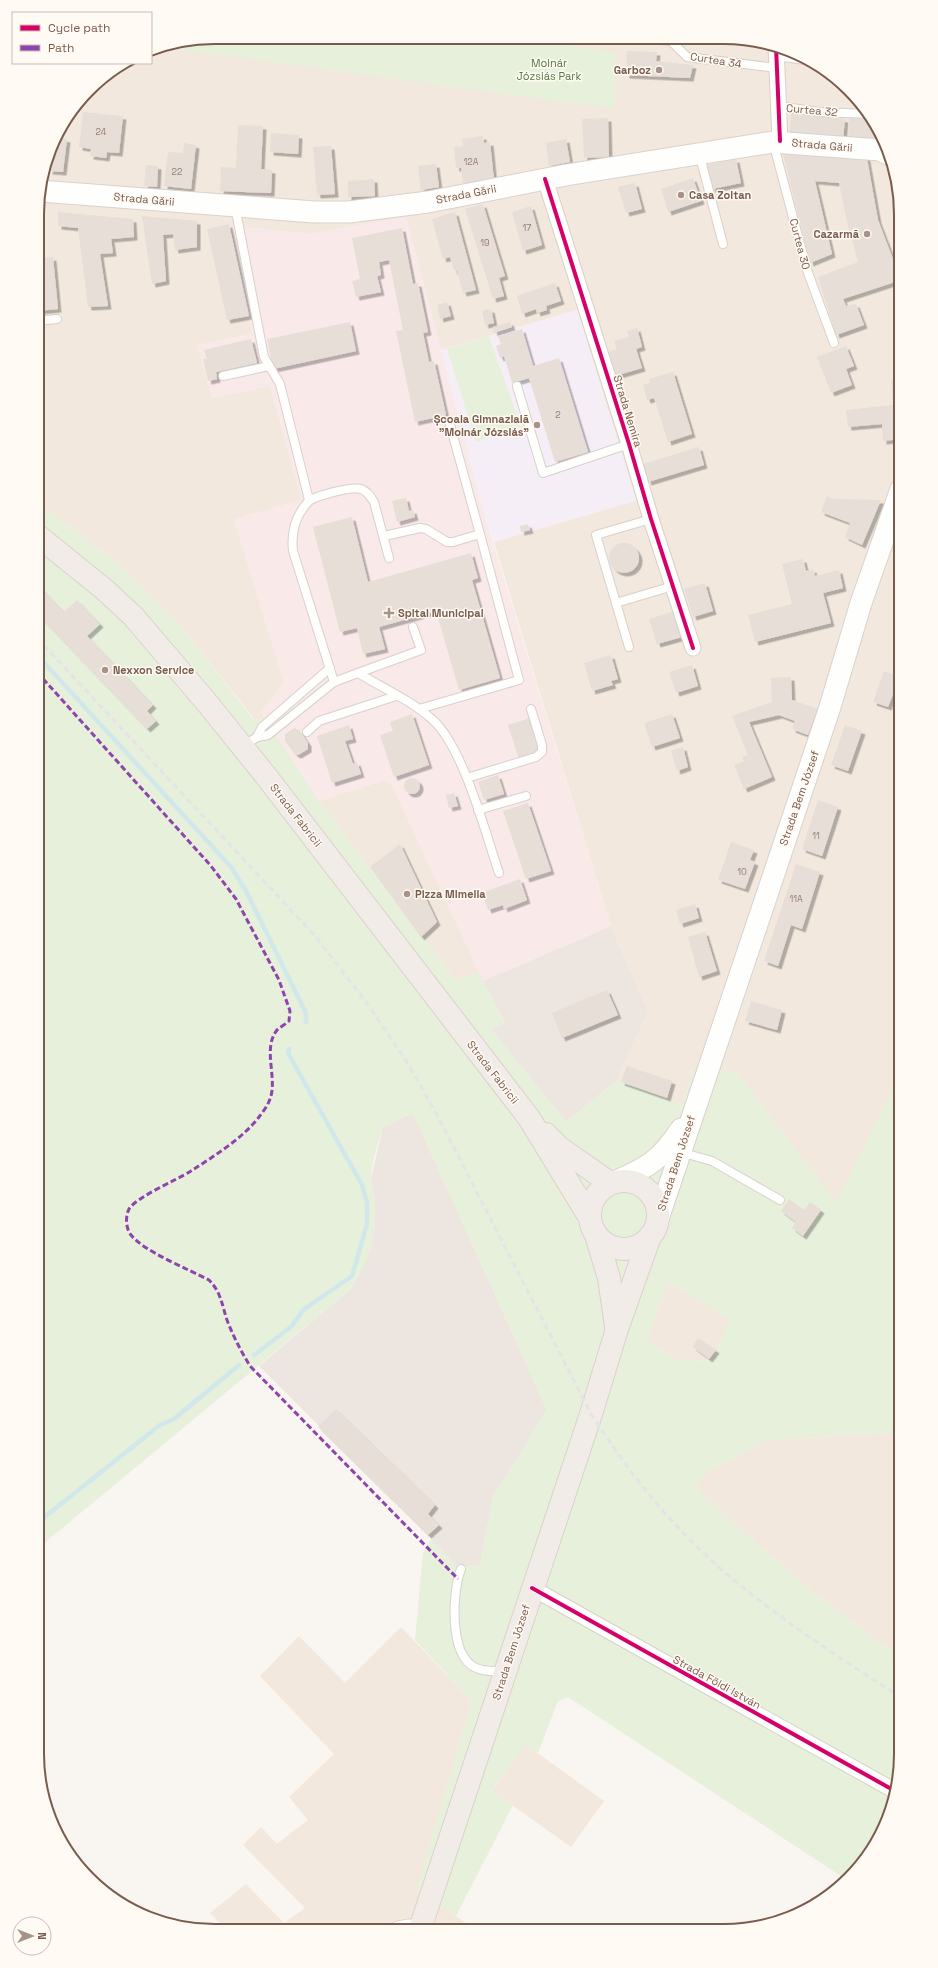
<svg xmlns="http://www.w3.org/2000/svg" width="938" height="1968" font-family="'Space Grotesk',sans-serif">
<defs>
<filter id="shadow"><feDropShadow dx="3.5" dy="3.5" stdDeviation="0" flood-color="#0004"/></filter>
</defs>
<rect width="100%" height="100%" fill="#f9f5f0"/>
<g fill="#f2e8de">
<path d="M214 37 758 40 802 55 841 81 871 116 895 168 901 214V1073L836 1202 736 1072 682 1106 616 1081 648 1012 611 926 494 542 636 500 577 310 441 350 406 217 311 234 232 226 252 334 198 345 212 398 270 386 302 500 234 519 284 683 261 712 265 718 255 720 181 626 117 562 37 501V202L55 136 97 81 126 63H151V49Z"/>
<path d="M385 780 392 785 479 972 456 981 319 801Z"/>
<path d="M668 1282 730 1319 713 1360 679 1361 647 1340Z"/>
<path d="M901 1429V1658L824 1601 724 1515 695 1487 709 1471 766 1440 893 1433Z"/>
<path d="M401 1627 472 1701 417 1890 475 1929 225 1928 210 1913 246 1884 284 1923 305 1908 243 1845 261 1827 277 1844 308 1820 289 1797 334 1754 260 1676 299 1636 345 1683Z"/>
<path d="M525 1744 604 1801 571 1847 492 1791Z"/>
</g>
<g fill="#ede5e0">
<path d="M611 926 648 1012 616 1081 566 1122 491 1029 505 1023 483 981Z"/>
<path d="M413 1113 547 1410 493 1497 480 1565 458 1568 431 1538 259 1366 351 1289 375 1226V1201L371 1178 383 1127Z"/>
</g>
<path fill="#f6eef6" d="M577 310 636 501 494 542 484 513 441 350Z"/>
<path fill="#fae9e9" d="M406 217 484 513 611 926 483 981 392 785 385 780 319 801 261 712 284 683 234 519 301 500 270 386 212 398 197 345 252 334 232 226 311 234Z"/>
<g fill="#e7f0db" fill-rule="evenodd">
<path d="M214 37 573 39 572 46 616 53 614 109 162 47Z"/>
<path d="M489 336 521 427 476 442 447 349Z"/>
<path d="M37 501 117 562 181 626 254 720 265 718 319 801 456 981 479 972 505 1024 491 1029 566 1122 616 1081 682 1105 693 1070 736 1072 836 1201 901 1073V1429L893 1433 766 1440 709 1471 695 1487 724 1515 824 1601 901 1658V1766L888 1822 857 1871 847 1880 568 1697 558 1701 538 1753 525 1745 492 1790 513 1805 456 1916 416 1891 472 1701 415 1640 423 1553 431 1538 458 1568 480 1565 493 1497 547 1410 413 1113 383 1127C379 1141 371 1164 371 1178 371 1186 375 1194 375 1202 377 1239 370 1258 351 1289L37 1549ZM668 1282 729 1319 713 1360 679 1361 647 1340Z"/>
</g>
<g fill="none" stroke-linecap="round" stroke-linejoin="round">
<g stroke="#d0e8ea" stroke-width="4.5">
<path d="M37 655 231 867 245 889 306 1013V1022"/>
<path d="M254 1355 292 1326 303 1310 352 1276 367 1224V1203L362 1185 288 1053 289 1049"/>
<path d="M37 1523 160 1425 174 1419 239 1365"/>
</g>
</g>
<g fill="#e6ded7" filter="url(#shadow)">
<path d="M627 51 657 52 656 61 693 65 690 78 626 75Z"/>
<path d="M83 112 123 116 119 153 107 152 106 158 90 156 91 149 79 147Z"/>
<path d="M791 113 845 119 843 139 790 132Z"/>
<path d="M608 118 609 157 584 158 582 119Z"/>
<path d="M849 118 873 120 882 140 848 139Z"/>
<path d="M238 125 263 126 261 169 272 170 271 193 220 191 221 167 236 168Z"/>
<path d="M271 133 299 135 298 154 270 152Z"/>
<path d="M483 136 484 143 490 142 494 180 463 183 461 168H456L454 147 463 146 462 139Z"/>
<path d="M55 137 67 139 63 172 49 171Z"/>
<path d="M566 139 570 162 549 166 546 143Z"/>
<path d="M184 143 196 145 191 189 164 186 168 152 183 153Z"/>
<path d="M331 146 335 194 317 195 313 147Z"/>
<path d="M781 146 866 153 878 220 901 280 843 299 846 306 856 304 864 325 836 335 818 277 858 262 848 226 839 183 815 181 832 254 810 263Z"/>
<path d="M736 159 741 183 712 189 707 165Z"/>
<path d="M436 164 439 187 421 190 418 166Z"/>
<path d="M146 165 158 166 157 187 144 186Z"/>
<path d="M693 178 701 201 668 212 661 189Z"/>
<path d="M374 179 375 196 348 197V181Z"/>
<path d="M635 183 642 209 626 213 618 187Z"/>
<path d="M483 204 505 276 499 278 504 296 493 299 465 209Z"/>
<path d="M531 206 542 245 523 251 512 212Z"/>
<path d="M58 212 133 219 134 237 111 239 113 253 100 254 108 306 88 307 78 228 58 226Z"/>
<path d="M455 212 476 290 463 293 457 270 454 271 450 257 443 259 432 219Z"/>
<path d="M142 216 197 221V247L175 250 173 234 163 235 166 281 152 284Z"/>
<path d="M229 224 249 316 227 320 207 229Z"/>
<path d="M402 228 413 284 418 283 428 332 423 333 429 362 434 361 446 415 415 422 396 331 403 330 389 260 379 262 381 275 377 276 381 292 356 297 352 281 360 279 352 238Z"/>
<path d="M53 257 58 309 37 311V259Z"/>
<path d="M555 283 561 301 546 306 547 310 537 313 536 309 522 314 517 296Z"/>
<path d="M447 302 451 316 440 319 437 305Z"/>
<path d="M491 309 494 323 485 325 482 311Z"/>
<path d="M350 322 356 351 273 369 267 339Z"/>
<path d="M510 322 512 327 494 333 493 327Z"/>
<path d="M637 328 642 347 636 349 642 368 615 376 608 352 617 349 614 341 629 337 627 331Z"/>
<path d="M522 329 533 366 559 358 588 452 555 462 529 378 512 383 504 356 500 358 496 346 501 344 498 336Z"/>
<path d="M251 339 257 363 216 372 217 379 208 381 203 359H207L204 350Z"/>
<path d="M846 346 854 366 846 369 852 385 831 393 817 357Z"/>
<path d="M673 372 692 434 668 442 654 398 647 400 643 385 650 383 649 379Z"/>
<path d="M901 380V439L883 441 882 424 848 427 846 410 893 405 891 381Z"/>
<path d="M699 447 704 465 648 482 643 464Z"/>
<path d="M827 496 834 499 881 500 862 545 845 537 850 523 821 512Z"/>
<path d="M406 498 409 511 413 510 415 517 397 522 392 501Z"/>
<path d="M352 517 368 582 471 553 478 578 472 580 500 678 459 690 436 611 379 627 385 649 363 654 357 628 340 632 313 527Z"/>
<path d="M528 524 530 530 521 532 520 526Z"/>
<circle cx="624" cy="558" r="15"/>
<path d="M803 559 806 571 813 569 815 576 839 570 843 588 823 593 831 623 755 642 748 615 792 604 782 564Z"/>
<path d="M705 583 713 611 693 617 684 589Z"/>
<path d="M37 584 64 612 77 600 100 624 87 636 153 705 147 711 156 721 147 729 37 614Z"/>
<path d="M675 611 682 637 657 644 649 619Z"/>
<path d="M611 655 618 679 611 681 613 685 592 691 584 663Z"/>
<path d="M692 665 698 686 676 693 669 672Z"/>
<path d="M884 671 901 677V697L893 694 888 707 873 702Z"/>
<path d="M791 677 792 700 818 709 808 735 792 729 795 721 779 715 749 722 772 777 744 789 734 765 744 761 742 757 748 755 732 716 772 702 771 678Z"/>
<path d="M412 714 429 765 394 777 380 735 393 731 390 722Z"/>
<path d="M672 714 680 738 652 747 644 723Z"/>
<path d="M530 718 541 752 519 759 508 725Z"/>
<path d="M349 725 353 739 345 741 353 764 357 762 361 774 332 783 317 736Z"/>
<path d="M845 725 862 731 848 771 831 765Z"/>
<path d="M294 728 300 731 308 743V749L298 755 295 754 285 741V734Z"/>
<path d="M683 747 688 767 677 771 671 751Z"/>
<path d="M498 775 504 794 484 800 478 782Z"/>
<circle cx="412" cy="786" r="8"/>
<path d="M454 793 458 806 449 808 446 795Z"/>
<path d="M818 800 838 807 822 856 802 849Z"/>
<path d="M528 803 551 871 526 879 503 811Z"/>
<path d="M731 842 754 850 750 860 755 862 745 889 718 880Z"/>
<path d="M400 844 437 922 421 937 370 867Z"/>
<path d="M796 864 820 872 802 929 791 925 778 966 764 961Z"/>
<path d="M520 879 527 900 504 909 503 905 488 910 482 893Z"/>
<path d="M695 904 699 918 680 924 676 910Z"/>
<path d="M705 932 717 971 699 977 688 937Z"/>
<path d="M607 990 618 1015 562 1038 552 1013Z"/>
<path d="M751 1001 782 1010 777 1030 745 1021Z"/>
<path d="M627 1066 672 1081 667 1098 621 1082Z"/>
<path d="M789 1199 804 1210 810 1202 821 1210 803 1236 792 1228 796 1222 781 1211Z"/>
<path d="M698 1338 716 1350 709 1359 693 1347Z"/>
<path d="M336 1409 435 1505 428 1514 439 1525 428 1535 318 1427Z"/>
</g>
<g fill="none" stroke-linecap="round" stroke-linejoin="round">
<defs>
<g id="service">
<path d="M660 40 671 41 687 57 777 68"/>
<path d="M777 56 811 61"/>
<path d="M778 106 820 112 869 114"/>
<path d="M773 142 807 270 834 343"/>
<path d="M699 153 723 244"/>
<path d="M235 206 264 357 280 384 309 500"/>
<path d="M37 321 57 319"/>
<path d="M223 376 269 366"/>
<path d="M517 386 543 473 629 444"/>
<path d="M449 421 480 534"/>
<path d="M384 536 420 528 426 529 447 542H453L480 534 519 680 419 709"/>
<path d="M616 603 673 586"/>
<path d="M629 647 596 535 651 519"/>
<path d="M358 673 421 650 413 627"/>
<path d="M334 682 293 551C291 533 295 516 308 502 314 496 352 486 361 489 367 491 370 496 374 502L389 558"/>
<path d="M307 732 319 721 396 696"/>
<path d="M257 737 262 727 330 668"/>
<path d="M242 747 257 737 268 735 334 682 358 673C383 688 412 701 433 720 464 749 485 832 499 873"/>
<path d="M467 778 536 757 542 752V745L531 709"/>
<path d="M478 810 526 796"/>
<path d="M680 1152 712 1161 780 1200"/>
<path d="M461 1569C452 1592 449 1653 474 1667 483 1672 494 1671 504 1671"/>
</g>
<g id="minor">
<path d="M776 46 780 141"/>
<path d="M545 179 629 444 651 519 693 648"/>
<path d="M532 1588 895 1791"/>
<path d="M398 1929 409 1927 420 1928"/>
</g>
<g id="secondary">
<path d="M40 191 314 212H349L428 202 566 175 773 142 880 150 888 154"/>
<path d="M614 1182C647 1168 661 1160 681 1129"/>
<path d="M658 1219 830 707 861 603 901 489"/>
</g>
<g id="trunk">
<path d="M37 535 105 590 133 616 208 704 266 776 529 1118 590 1218"/>
<path d="M546 1134 560 1148 610 1183"/>
<circle cx="624" cy="1215" r="34"/>
<path d="M596 1235 609 1278 616 1326"/>
<path d="M420 1929 591 1414 617 1329 650 1236"/>
</g>
</defs>
<use href="#service" stroke="#d7d1cb" stroke-width="10"/>
<use href="#minor" stroke="#d7d1cb" stroke-width="17"/>
<use href="#secondary" stroke="#d9d2cb" stroke-width="23"/>
<use href="#trunk" stroke="#dad1cc" stroke-width="24"/>
<use href="#service" stroke="#fefefd" stroke-width="8"/>
<use href="#minor" stroke="#fefefd" stroke-width="15"/>
<use href="#secondary" stroke="#fefefd" stroke-width="21"/>
<use href="#trunk" stroke="#f2ece8" stroke-width="22"/>
<path stroke="#e6e3e7" stroke-width="3" stroke-dasharray="6 4" stroke-linecap="butt" d="M37 638 316 937 366 1002 405 1059 436 1113 591 1414C628 1471 669 1524 721 1569 776 1617 839 1658 901 1697"/>
<path stroke="#8e44ad" stroke-width="3" stroke-dasharray="6 3" stroke-linecap="butt" d="M37 672 211 866 236 899 279 980 290 1011 289 1021C286 1024 280 1027 277 1030 262 1049 278 1078 270 1099 268 1105 263 1112 259 1117 242 1139 214 1156 191 1171 177 1180 136 1197 129 1209 125 1217 126 1229 131 1235 143 1251 190 1270 209 1280 221 1292 222 1305 227 1320 233 1336 241 1351 250 1366L458 1579"/>
<defs>
<g id="cycleway">
<path d="M776 46 780 141"/>
<path d="M545 179 629 444 651 519 693 648"/>
<path d="M532 1588 895 1791"/>
</g>
</defs>
<use href="#cycleway" stroke="#fffaf3" stroke-width="6"/>
<use href="#cycleway" stroke="#d6006c" stroke-width="4"/>
</g>
<g fill="#a69286" stroke="#fffaf3" stroke-width="1.5">
<circle cx="659" cy="70" r="4"/>
<circle cx="681" cy="195" r="4"/>
<circle cx="867" cy="234" r="4"/>
<circle cx="537" cy="425" r="4"/>
<path d="M387 607h4v4h4v4h-4v4h-4v-4h-4v-4h4z"/>
<circle cx="105" cy="670" r="4"/>
<circle cx="407" cy="894" r="4"/>
</g>
<g text-anchor="middle" stroke-width="3" stroke-linejoin="round" paint-order="stroke">
<g font-size="9" fill="#977e72">
<text x="101" y="135">24</text>
<text x="471" y="165">12A</text>
<text x="177" y="175">22</text>
<text x="527" y="231">17</text>
<text x="485" y="246">19</text>
<text x="558" y="418">2</text>
<text x="816" y="839">11</text>
<text x="742" y="875">10</text>
<text x="796" y="902">11A</text>
</g>
<g font-size="11" fill="#7a5c4d" stroke="#fffaf3">
<text transform="translate(716 60) rotate(9)" y="4">Curtea 34</text>
<text transform="translate(812 110) rotate(5)" y="4">Curtea 32</text>
<text transform="translate(822 145) rotate(5)" y="4">Strada Gării</text>
<text transform="translate(466 194) rotate(-11)" y="4">Strada Gării</text>
<text transform="translate(144 199) rotate(5)" y="4">Strada Gării</text>
<text transform="translate(800 244) rotate(75)" y="4">Curtea 30</text>
<text transform="translate(628 411) rotate(73)" y="4">Strada Nemira</text>
<text transform="translate(799 798) rotate(-71)" y="4">Strada Bem József</text>
<text transform="translate(296 815) rotate(52)" y="4">Strada Fabricii</text>
<text transform="translate(493 1072) rotate(52)" y="4">Strada Fabricii</text>
<text transform="translate(676 1163) rotate(-72)" y="4">Strada Bem József</text>
<text transform="translate(511 1652) rotate(-72)" y="4">Strada Bem József</text>
<text transform="translate(717 1682) rotate(29)" y="4">Strada Földi István</text>
</g>
<g font-size="11" fill="#537a41" stroke="#fffaf3">
<text x="549" y="67">Molnár<tspan x="549" dy="13">Józsiás Park</tspan></text>
</g>
<g font-size="11" font-weight="bold" fill="#7a5c4d" stroke="#fffaf3" text-anchor="start">
<text x="651" y="74" text-anchor="end">Garboz</text>
<text x="689" y="199">Casa Zoltan</text>
<text x="859" y="238" text-anchor="end">Cazarmă</text>
<text x="529" y="423" text-anchor="end">Școala Gimnazială<tspan x="529" dy="13">"Molnár Józsiás"</tspan></text>
<text x="398" y="617">Spital Municipal</text>
<text x="113" y="674">Nexxon Service</text>
<text x="415" y="898">Pizza Mimella</text>
</g>
</g>
<path d="M0 0H938V1968H0ZM214 44H724A170 170 0 0 1 894 214V1754A170 170 0 0 1 724 1924H214A170 170 0 0 1 44 1754V214A170 170 0 0 1 214 44Z" fill="#fffaf3" fill-rule="evenodd"/>
<path fill="none" stroke="#7a5c4d" stroke-width="2" d="M214 44H724A170 170 0 0 1 894 214V1754A170 170 0 0 1 724 1924H214A170 170 0 0 1 44 1754V214A170 170 0 0 1 214 44Z"/>
<rect x="12" y="12" width="140" height="52" fill="#fffaf3" stroke="#cabbb1"/>
<rect x="20" y="25" width="20" height="6" fill="#d6006c" stroke="#cabbb1"/>
<text x="48" y="32" font-size="12" fill="#7a5c4d">Cycle path</text>
<rect x="20" y="45" width="20" height="6" fill="#8e44ad" stroke="#cabbb1"/>
<text x="48" y="52" font-size="12" fill="#7a5c4d">Path</text>
<g transform="translate(32 1936) rotate(90)"><circle r="19" fill="#fffaf3" stroke="#cabbb1"/>
<path d="M0-3L7 15L0 10L-7 15Z" fill="#a69286"/>
<text y="-6" font-size="11" font-weight="bold" text-anchor="middle" fill="#7a5c4d">N</text>
</g>
</svg>
